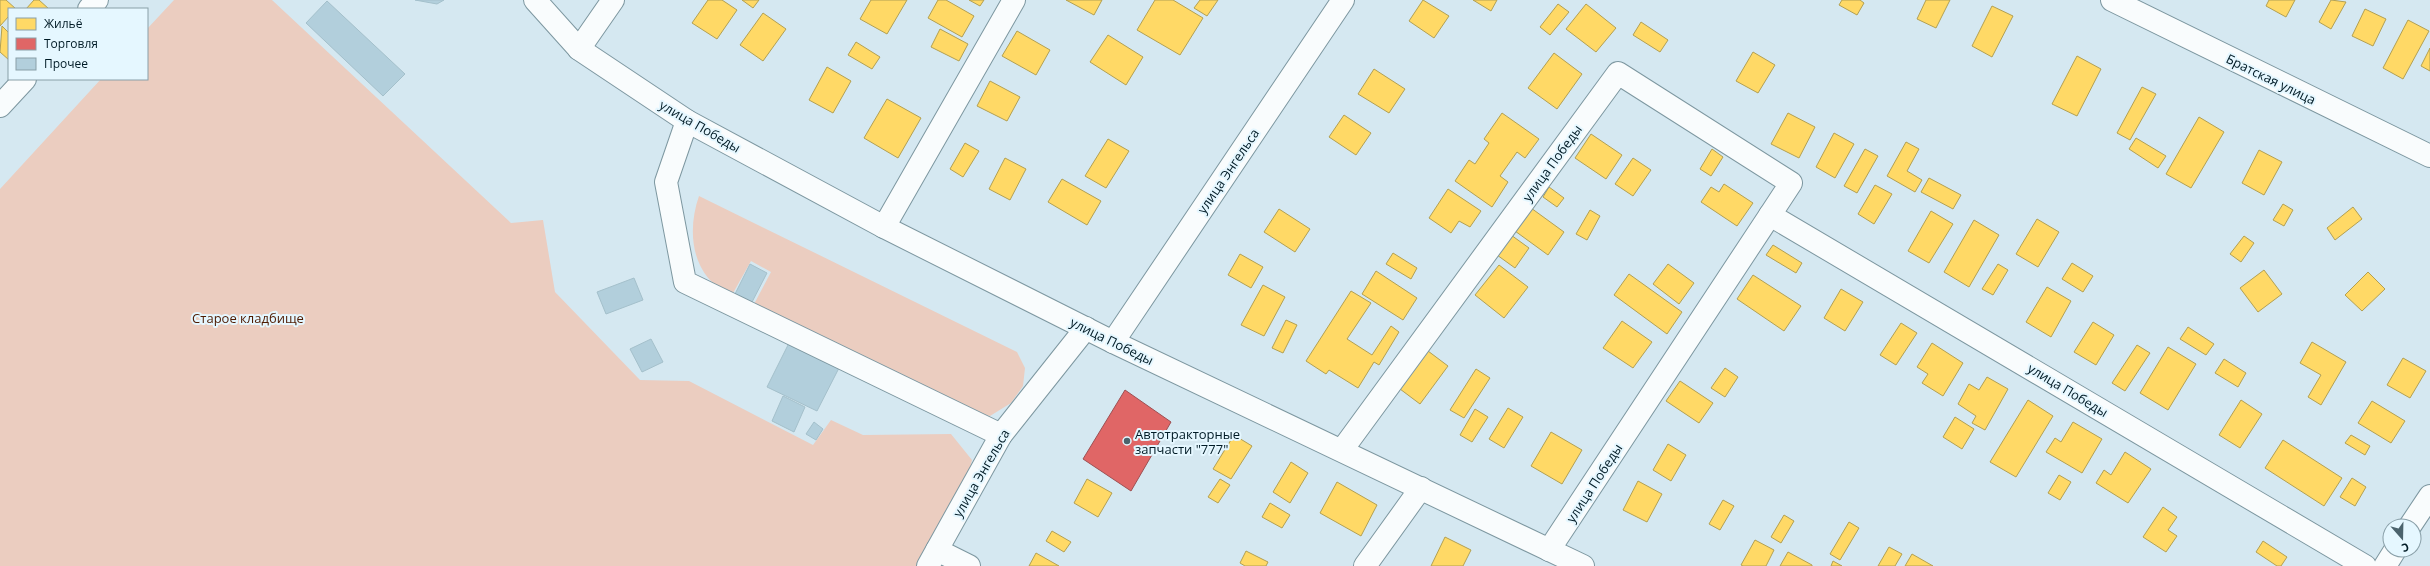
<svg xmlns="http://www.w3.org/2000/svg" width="2430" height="566" font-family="'Open Sans',sans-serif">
<rect width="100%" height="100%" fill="#d5e8f1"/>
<g fill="#ebcdc0">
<path d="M174 0H272L511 223 543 220 555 292 640 380 689 381 813 445 831 420 863 435 951 434 972 460 965 489 917 566H0V189L101 79H147V29Z"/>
<path d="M699 196 1017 352 1025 368 1023 386 1011 403 990 416 965 412 753 306 771 272 751 261 732 295C692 279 686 233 699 196Z"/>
</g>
<g fill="#ffd966" stroke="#b2a053">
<path d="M0 0H6L16 9H9V16L0 26Z"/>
<path d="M34 0H39L49 9H26Z"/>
<path d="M708 0H722L737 10 717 39 692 23Z"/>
<path d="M742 0H759L753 8Z"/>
<path d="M871 0H907L887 34 860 19Z"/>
<path d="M938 0H946L974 16 962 37 928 18Z"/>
<path d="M969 0H984L980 6Z"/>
<path d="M1066 0H1102L1094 15Z"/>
<path d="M1155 0H1173L1203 18 1180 55 1137 30Z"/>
<path d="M1200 0H1218L1207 16 1194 8Z"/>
<path d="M1423 0 1449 16 1434 38 1409 21Z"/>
<path d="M1473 0H1497L1491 11Z"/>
<path d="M1842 0H1860L1864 3 1857 15 1839 5Z"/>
<path d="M1926 0H1950L1936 28 1917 19Z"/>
<path d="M2269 0H2295L2286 17 2266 6Z"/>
<path d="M2331 0 2346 2 2331 29 2319 22Z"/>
<path d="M1558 4 1569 12 1550 35 1540 27Z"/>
<path d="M1586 4 1616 28 1596 52 1566 29Z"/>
<path d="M1992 6 2013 16 1992 57 1972 46Z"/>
<path d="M2365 9 2386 19 2373 46 2352 36Z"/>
<path d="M763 13 786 29 763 61 740 45Z"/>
<path d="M2408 20 2429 31 2403 79 2383 68Z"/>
<path d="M1641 22 1668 40 1660 52 1633 35Z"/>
<path d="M2 26 9 33V60L0 52Z"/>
<path d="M940 29 968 44 959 61 931 47Z"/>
<path d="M1017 31 1050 50 1036 75 1002 56Z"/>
<path d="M1108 35 1143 57 1126 85 1090 62Z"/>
<path d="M856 42 880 57 872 69 848 55Z"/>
<path d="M2430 48V71L2421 66Z"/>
<path d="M1753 52 1775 65 1758 93 1736 81Z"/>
<path d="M1554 53 1582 74 1557 109 1528 88Z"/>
<path d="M2077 56 2101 69 2077 116 2052 104Z"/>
<path d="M827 67 851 81 833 113 809 100Z"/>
<path d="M1374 69 1405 89 1389 113 1358 94Z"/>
<path d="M990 81 1020 97 1007 121 977 106Z"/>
<path d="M2142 87 2156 94 2130 140 2117 133Z"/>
<path d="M887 99 921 118 898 158 864 138Z"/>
<path d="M1502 113 1539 139 1525 158 1517 152 1500 176 1508 182 1492 207 1455 181 1469 160 1475 164 1489 143 1484 139Z"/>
<path d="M1788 113 1815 127 1799 158 1771 144Z"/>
<path d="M1344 115 1371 133 1356 155 1329 137Z"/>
<path d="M2199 117 2224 132 2191 188 2166 174Z"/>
<path d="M1834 133 1854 144 1835 178 1816 167Z"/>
<path d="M1591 134 1622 155 1606 179 1575 158Z"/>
<path d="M2136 138 2166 156 2158 168 2129 149Z"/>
<path d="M1108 139 1129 151 1106 188 1085 176Z"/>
<path d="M1906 142 1919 149 1907 171 1922 180 1915 192 1887 176Z"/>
<path d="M965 143 979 151 963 177 950 169Z"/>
<path d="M1712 149 1723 157 1711 176 1700 169Z"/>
<path d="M1865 149 1878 156 1857 193 1844 186Z"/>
<path d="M2259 150 2282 162 2264 195 2242 183Z"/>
<path d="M1005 158 1026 169 1010 200 989 189Z"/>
<path d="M1633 158 1651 170 1633 196 1615 184Z"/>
<path d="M1929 178 1961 195 1953 209 1921 192Z"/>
<path d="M1062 179 1101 201 1087 225 1048 202Z"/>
<path d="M1724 184 1753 203 1737 226 1701 202 1711 187 1719 192Z"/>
<path d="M1875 185 1892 194 1874 224 1858 214Z"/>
<path d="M1549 187 1564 198 1557 207 1543 197Z"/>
<path d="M1448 189 1481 211 1470 227 1459 221 1451 233 1429 218Z"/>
<path d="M2283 204 2293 210 2284 226 2273 220Z"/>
<path d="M2353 207 2362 219 2335 240 2327 228Z"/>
<path d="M1531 208 1564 232 1548 255 1515 231Z"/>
<path d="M1279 209 1310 229 1295 252 1264 232Z"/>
<path d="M1590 210 1600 216 1587 240 1576 234Z"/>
<path d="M1931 211 1953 224 1929 263 1908 251Z"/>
<path d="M2037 219 2059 232 2038 267 2016 254Z"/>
<path d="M1974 220 1999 235 1969 287 1944 272Z"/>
<path d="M1511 235 1529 248 1515 268 1497 255Z"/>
<path d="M2244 236 2254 243 2241 262 2230 254Z"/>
<path d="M1773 245 1802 263 1796 273 1766 255Z"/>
<path d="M1393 253 1417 268 1411 279 1386 264Z"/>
<path d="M1240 254 1263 267 1251 288 1228 275Z"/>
<path d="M2072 263 2093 276 2083 292 2062 279Z"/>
<path d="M1668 264 1694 283 1679 304 1653 284Z"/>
<path d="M1998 264 2008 270 1993 295 1982 289Z"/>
<path d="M1499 265 1528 287 1504 318 1475 295Z"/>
<path d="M2264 270 2282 294 2258 312 2240 288Z"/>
<path d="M1376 271 1417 298 1403 320 1362 294Z"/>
<path d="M2368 272 2385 289 2362 311 2345 295Z"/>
<path d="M1629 274 1682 312 1667 334 1614 295Z"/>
<path d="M1753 275 1801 306 1784 331 1737 299Z"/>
<path d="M1263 285 1285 297 1264 336 1241 325Z"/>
<path d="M2047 287 2071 301 2051 337 2026 322Z"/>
<path d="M1841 289 1863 302 1845 331 1824 318Z"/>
<path d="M1351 291 1371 303 1347 339 1372 355 1391 326 1399 332 1379 365 1374 362 1358 388 1329 370 1326 374 1306 361Z"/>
<path d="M1286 320 1297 325 1283 353 1272 348Z"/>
<path d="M1622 321 1652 342 1633 368 1603 348Z"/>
<path d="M2093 322 2114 335 2096 365 2074 352Z"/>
<path d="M1901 323 1917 333 1896 365 1880 355Z"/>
<path d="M2188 327 2214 344 2206 355 2180 339Z"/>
<path d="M2312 342 2346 362 2321 405 2308 397 2321 375 2300 363Z"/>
<path d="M1932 343 1963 363 1943 396 1922 383 1928 374 1917 367Z"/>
<path d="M2137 345 2150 353 2125 391 2112 383Z"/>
<path d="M2168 347 2196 364 2168 410 2140 393Z"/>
<path d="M1428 351 1448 366 1420 404 1400 389Z"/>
<path d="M2403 358 2426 371 2410 398 2387 385Z"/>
<path d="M2224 359 2246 373 2238 387 2215 373Z"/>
<path d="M1725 368 1738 377 1725 397 1711 388Z"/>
<path d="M1476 369 1490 378 1464 418 1450 410Z"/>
<path d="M1987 377 2008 389 1985 430 1972 423 1976 416 1958 404 1969 384 1979 390Z"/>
<path d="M1680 381 1713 403 1699 423 1666 401Z"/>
<path d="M2028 400 2053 416 2016 477 1990 462Z"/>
<path d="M2241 400 2262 414 2240 448 2219 435Z"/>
<path d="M2372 401 2405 421 2391 443 2358 423Z"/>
<path d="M1508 408 1523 417 1504 448 1489 439Z"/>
<path d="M1475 409 1488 417 1472 442 1460 435Z"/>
<path d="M1955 417 1974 429 1962 449 1943 437Z"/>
<path d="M2073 422 2102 439 2082 473 2046 452 2055 438 2061 442Z"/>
<path d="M1551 432 1582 450 1562 484 1531 466Z"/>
<path d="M1234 435 1252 446 1231 479 1213 469Z"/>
<path d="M2351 435 2370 446 2365 455 2345 443Z"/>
<path d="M2283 440 2342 478 2324 506 2265 468Z"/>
<path d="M1668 444 1686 455 1671 481 1653 470Z"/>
<path d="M2125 452 2151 469 2128 503 2096 483 2104 470 2111 475Z"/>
<path d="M1291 462 1308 473 1290 503 1273 492Z"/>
<path d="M2059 475 2071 482 2060 500 2048 493Z"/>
<path d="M2352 478 2366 487 2355 506 2340 497Z"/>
<path d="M1087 479 1112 493 1098 517 1074 503Z"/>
<path d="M1220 479 1230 485 1218 503 1208 497Z"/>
<path d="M1638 481 1662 494 1647 522 1623 510Z"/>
<path d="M1337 482 1377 505 1361 536 1320 513Z"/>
<path d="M1723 500 1734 506 1720 530 1709 524Z"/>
<path d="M1270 503 1290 515 1282 528 1262 517Z"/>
<path d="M2163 507 2177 517 2168 530 2177 536 2166 552 2143 537Z"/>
<path d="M1784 515 1794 521 1781 543 1771 537Z"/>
<path d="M1849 522 1859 528 1840 560 1830 554Z"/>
<path d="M1052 531 1071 542 1064 552 1046 541Z"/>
<path d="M1445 537 1471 550 1463 566H1431Z"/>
<path d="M1755 540 1774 550 1766 566H1743L1741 565Z"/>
<path d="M2263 541 2287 557 2281 566H2277L2256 552Z"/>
<path d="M1889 547 1902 554 1895 566H1878Z"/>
<path d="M1246 551 1268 562 1266 566H1245L1240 563Z"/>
<path d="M1788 552 1812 565V566H1780Z"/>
<path d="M1036 553 1059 566H1029Z"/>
<path d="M1912 554 1933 566H1905Z"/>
<path d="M1833 561 1842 566H1831Z"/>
</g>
<path fill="#e06666" stroke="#9d5053" d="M1125 390 1171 422 1131 491 1083 459Z"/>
<g fill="#b2cfdc" stroke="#a4c0cb">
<path d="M415 0H444L437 4Z"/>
<path d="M327 1 405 74 383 96 306 23Z"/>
<path d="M750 264 767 273 751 304 734 296Z"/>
<path d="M634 278 643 300 606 314 597 292Z"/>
<path d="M651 339 663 362 642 372 630 349Z"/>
<path d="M789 343 839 368 817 411 767 387Z"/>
<path d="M783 396 805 407 794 432 772 421Z"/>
<path d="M814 422 823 429 816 440 806 434Z"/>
</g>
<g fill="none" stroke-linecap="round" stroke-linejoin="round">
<defs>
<g id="minor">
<path d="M535 0 579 49 687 121 884 227 1113 342 1583 566"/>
<path d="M2112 0 2430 156"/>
<path d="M89 9 97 0"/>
<path d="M579 49 613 0"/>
<path d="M0 106 25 79"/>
<path d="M687 121 666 182 685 282 1001 435"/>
<path d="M884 227 1014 0"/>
<path d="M1113 342 1343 0"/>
<path d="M1342 450 1618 73 1791 183 1770 215 2365 566"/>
<path d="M2410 526 2430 496"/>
<path d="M937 550 969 566"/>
<path d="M1549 550 1770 215"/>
<path d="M928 566 1001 435 1086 328"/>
<path d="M1365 566 1421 488"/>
<path d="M2385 566 2395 550"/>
</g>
</defs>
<use href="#minor" stroke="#7d97a0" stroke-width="24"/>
<use href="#minor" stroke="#f9fcfd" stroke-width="22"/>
</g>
<circle fill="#4b636d" stroke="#e5f7ff" stroke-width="1.5" cx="1127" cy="441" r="4"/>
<g text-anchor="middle" stroke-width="4" stroke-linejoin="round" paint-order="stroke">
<g font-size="13" fill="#001b26" stroke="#e5f7ff">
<text transform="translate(2271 79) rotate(26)" y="5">Братская улица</text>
<text transform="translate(700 126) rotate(30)" y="5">улица Победы</text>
<text transform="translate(1552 163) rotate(-54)" y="5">улица Победы</text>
<text transform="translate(1228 171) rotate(-56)" y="5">улица Энгельса</text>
<text transform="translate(1112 341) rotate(26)" y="5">улица Победы</text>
<text transform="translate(2068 390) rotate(31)" y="5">улица Победы</text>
<text transform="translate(981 473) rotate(-60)" y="5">улица Энгельса</text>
<text transform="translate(1594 483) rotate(-57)" y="5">улица Победы</text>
</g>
<g font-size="13" fill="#4e1a00" stroke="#e5f7ff">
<text x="248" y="323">Старое кладбище</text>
</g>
<g font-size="13" fill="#001b26" stroke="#e5f7ff" text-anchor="start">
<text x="1135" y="439">Автотракторные<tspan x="1135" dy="15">запчасти "777"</tspan></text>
</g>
</g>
<rect x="8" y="8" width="140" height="72" fill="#e5f7ff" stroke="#899fa8"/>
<rect x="16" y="18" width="20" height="12" fill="#ffd966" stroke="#899fa8"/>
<text x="44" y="28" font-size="12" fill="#001b26">Жильё</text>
<rect x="16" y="38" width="20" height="12" fill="#e06666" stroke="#899fa8"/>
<text x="44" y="48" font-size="12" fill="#001b26">Торговля</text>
<rect x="16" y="58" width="20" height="12" fill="#b2cfdc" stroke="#899fa8"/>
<text x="44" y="68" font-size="12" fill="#001b26">Прочее</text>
<g transform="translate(2402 538) rotate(160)"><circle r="19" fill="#e5f7ff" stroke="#899fa8"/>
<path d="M0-3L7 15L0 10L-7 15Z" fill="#4b636d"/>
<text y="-6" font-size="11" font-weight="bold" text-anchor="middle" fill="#001b26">С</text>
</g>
</svg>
